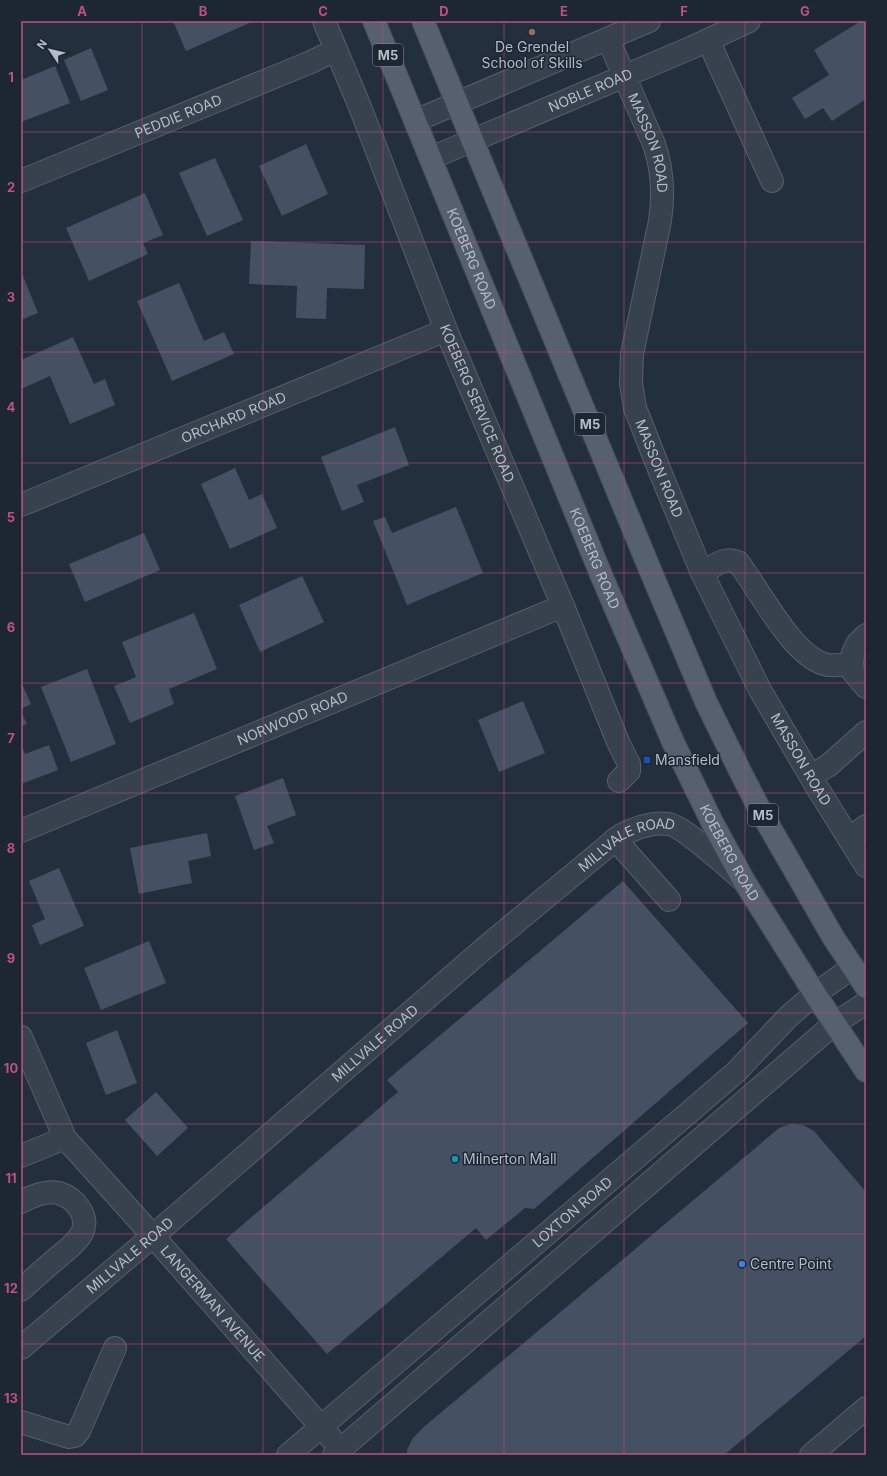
<svg xmlns="http://www.w3.org/2000/svg" width="887" height="1476" font-family="Inter,sans-serif">
<rect width="100%" height="100%" fill="#242f3e"/>
<g fill="#455162">
<path d="M173 21H254L186 51Z"/>
<path d="M861 21H864L866 24V99L832 121 823 108 805 119 792 98 829 75 814 50Z"/>
<path d="M91 48 108 90 81 101 64 60Z"/>
<path d="M55 66 70 103 21 122V80Z"/>
<path d="M306 144 328 194 282 216 259 166Z"/>
<path d="M215 158 243 220 207 236 179 173Z"/>
<path d="M145 193 163 235 143 243 148 254 89 281 66 228Z"/>
<path d="M251 241 365 245 364 289 327 288 326 319 296 318 297 286 249 284Z"/>
<path d="M21 271 38 313 21 320Z"/>
<path d="M179 283 204 341 224 332 234 354 172 381 137 301Z"/>
<path d="M73 337 94 384 105 379 115 405 70 424 50 376 21 389V360Z"/>
<path d="M395 427 409 465 357 485 364 502 342 511 321 457Z"/>
<path d="M235 468 249 500 262 494 277 528 230 549 201 484Z"/>
<path d="M456 507 483 573 407 605 373 521 385 517 392 533Z"/>
<path d="M144 533 160 570 85 602 69 564Z"/>
<path d="M302 576 324 622 260 652 239 605Z"/>
<path d="M194 613 217 669 169 689 174 704 130 723 114 686 136 677 122 642Z"/>
<path d="M87 669 116 744 71 762 41 687Z"/>
<path d="M21 682 31 704 21 709Z"/>
<path d="M523 701 545 753 499 772 478 720Z"/>
<path d="M21 712 27 724 21 726Z"/>
<path d="M21 744 25 754 49 745 58 770 21 784Z"/>
<path d="M283 778 296 815 267 826 274 843 254 850 235 796Z"/>
<path d="M207 833 211 856 188 861 192 883 139 894 130 848Z"/>
<path d="M59 868 84 926 40 945 32 925 45 919 29 881Z"/>
<path d="M623 881 748 1023 534 1209 525 1208 486 1240 476 1228 327 1354 226 1239 398 1092 387 1080Z"/>
<path d="M149 941 166 983 101 1010 84 968Z"/>
<path d="M117 1030 137 1083 106 1095 86 1043Z"/>
<path d="M156 1092 188 1128 157 1156 125 1120Z"/>
<path d="M791 1124 803 1125 814 1131 866 1192V1336L724 1455H407V1450L413 1438 425 1426 779 1128Z"/>
</g>
<g fill="none" stroke-linecap="round" stroke-linejoin="round">
<defs>
<g id="minor">
<path id="s1" d="M324 21 360 107 446 330 563 606 618 742 629 764V771L619 781"/>
<path id="s2" d="M608 39 654 144C663 170 664 194 660 221L632 354 631 383 635 408 661 474 702 573 760 690 818 789 866 866"/>
<path d="M708 40 772 181"/>
<path d="M415 121 649 21"/>
<path id="s3" d="M431 158 693 47 749 21"/>
<path id="s4" d="M21 181 311 62 335 50"/>
<path id="s5" d="M21 505 446 330"/>
<path d="M702 573C715 566 724 556 738 562 759 589 791 654 824 664 832 667 844 664 852 664"/>
<path d="M866 635 857 644 853 653 852 664 853 672 866 687"/>
<path d="M811 776 829 765 866 732"/>
<path id="s6" d="M21 831 563 606"/>
<path d="M615 839 669 900"/>
<path d="M849 839 866 826"/>
<path id="s7" d="M21 1037 65 1138 153 1236 331 1438"/>
<path d="M21 1156 65 1138"/>
<path d="M21 1202C32 1196 46 1190 59 1193 75 1198 90 1216 82 1233 76 1244 65 1251 56 1259 44 1269 33 1279 21 1290"/>
<path id="s8" d="M21 1348 153 1236 487 946 621 835C636 828 651 822 668 824 682 825 731 870 744 881"/>
<path d="M21 1422 69 1437 75 1436 79 1431 115 1348"/>
<path id="s9" d="M288 1455 700 1103 736 1072 789 1016 815 994 853 967"/>
<path d="M334 1455 834 1024 866 1003"/>
<path d="M811 1455 866 1408"/>
</g>
<g id="major">
<path id="s10" d="M374 21 602 577 673 742 712 822 744 881 815 994 866 1071"/>
<path d="M423 21 651 572 706 702 740 771 761 812 833 937 866 987"/>
</g>
</defs>
<use href="#minor" stroke="#565f6c" stroke-width="24"/>
<use href="#major" stroke="#414a57" stroke-width="24"/>
<use href="#minor" stroke="#38414e" stroke-width="22"/>
<use href="#major" stroke="#56606e" stroke-width="22"/>
</g>
<path fill="none" stroke="#bd5182" stroke-width="1" stroke-opacity="0.55" d="M142 21V1455M263 21V1455M383 21V1455M504 21V1455M624 21V1455M745 21V1455M21 132H866M21 242H866M21 352H866M21 463H866M21 573H866M21 683H866M21 793H866M21 903H866M21 1013H866M21 1124H866M21 1234H866M21 1344H866"/>
<circle fill="#8d6e63" stroke="#1d2633" stroke-width="1.5" cx="532" cy="32" r="4"/>
<rect fill="#1a4fb4" stroke="#1d2633" stroke-width="1.5" x="643" y="756" width="8" height="8" rx="2"/>
<circle fill="#0f9aa8" stroke="#1d2633" stroke-width="1.5" cx="455" cy="1159" r="4"/>
<circle fill="#3f7fe0" stroke="#1d2633" stroke-width="1.5" cx="742" cy="1264" r="4"/>
<g text-anchor="middle" stroke-width="3" stroke-linejoin="round" paint-order="stroke">
<g fill="#1d2633" stroke="#878f9c" stroke-width="1">
<rect x="373" y="44" width="30" height="22" rx="3"/>
<rect x="575" y="413" width="30" height="22" rx="3"/>
<rect x="748" y="804" width="30" height="22" rx="3"/>
</g>
<g font-size="13" font-weight="bold" fill="#b4bcc9">
<text x="388" y="60">M5</text>
<text x="590" y="429">M5</text>
<text x="763" y="820">M5</text>
</g>
<g font-size="14" fill="#b4bcc9" stroke="#1d2633" text-anchor="start">
<text x="532" y="52" text-anchor="middle">De Grendel<tspan x="532" dy="16">School of Skills</tspan></text>
<text x="655" y="765">Mansfield</text>
<text x="463" y="1164">Milnerton Mall</text>
<text x="750" y="1269">Centre Point</text>
</g>
<g font-size="14" fill="#b4bcc9" stroke="#1d2633">
<text dy="5" stroke="none"><textPath href="#s3" startOffset="173">NOBLE ROAD</textPath></text>
<text dy="5" stroke="none"><textPath href="#s4" startOffset="170">PEDDIE ROAD</textPath></text>
<text dy="5" stroke="none"><textPath href="#s2" startOffset="112">MASSON ROAD</textPath></text>
<text dy="5" stroke="none"><textPath href="#s10" startOffset="257">KOEBERG ROAD</textPath></text>
<text dy="5" stroke="none"><textPath href="#s1" startOffset="412">KOEBERG SERVICE ROAD</textPath></text>
<text dy="5" stroke="none"><textPath href="#s5" startOffset="230">ORCHARD ROAD</textPath></text>
<text dy="5" stroke="none"><textPath href="#s2" startOffset="448">MASSON ROAD</textPath></text>
<text dy="5" stroke="none"><textPath href="#s10" startOffset="581">KOEBERG ROAD</textPath></text>
<text dy="5" stroke="none"><textPath href="#s6" startOffset="294">NORWOOD ROAD</textPath></text>
<text dy="5" stroke="none"><textPath href="#s2" startOffset="772">MASSON ROAD</textPath></text>
<text dy="5" stroke="none"><textPath href="#s8" startOffset="791">MILLVALE ROAD</textPath></text>
<text dy="5" stroke="none"><textPath href="#s10" startOffset="905">KOEBERG ROAD</textPath></text>
<text dy="5" stroke="none"><textPath href="#s8" startOffset="467">MILLVALE ROAD</textPath></text>
<text dy="5" stroke="none"><textPath href="#s9" startOffset="374">LOXTON ROAD</textPath></text>
<text dy="5" stroke="none"><textPath href="#s8" startOffset="143">MILLVALE ROAD</textPath></text>
<text dy="5" stroke="none"><textPath href="#s7" startOffset="332">LANGERMAN AVENUE</textPath></text>
</g>
</g>
<rect width="887" height="1476" fill="none" stroke="#1d2633" stroke-width="44"/>
<g transform="translate(50 50) rotate(305)" stroke="#1d2633" stroke-width="3" paint-order="stroke">
<path d="M0-3L7 15L0 10L-7 15Z" fill="#b4bcc9"/>
<text y="-6" font-size="11" font-weight="bold" text-anchor="middle" fill="#b4bcc9">N</text>
</g>
<rect x="22" y="22" width="843" height="1432" fill="none" stroke="#bd5182" stroke-width="1.5"/>
<g font-size="13" text-anchor="middle" font-weight="bold" fill="#bd5182">
<text x="82" y="16">A</text>
<text x="203" y="16">B</text>
<text x="323" y="16">C</text>
<text x="444" y="16">D</text>
<text x="564" y="16">E</text>
<text x="684" y="16">F</text>
<text x="805" y="16">G</text>
<text x="11" y="82">1</text>
<text x="11" y="192">2</text>
<text x="11" y="302">3</text>
<text x="11" y="412">4</text>
<text x="11" y="522">5</text>
<text x="11" y="632">6</text>
<text x="11" y="743">7</text>
<text x="11" y="853">8</text>
<text x="11" y="963">9</text>
<text x="11" y="1073">10</text>
<text x="11" y="1183">11</text>
<text x="11" y="1293">12</text>
<text x="11" y="1403">13</text>
</g>
</svg>
